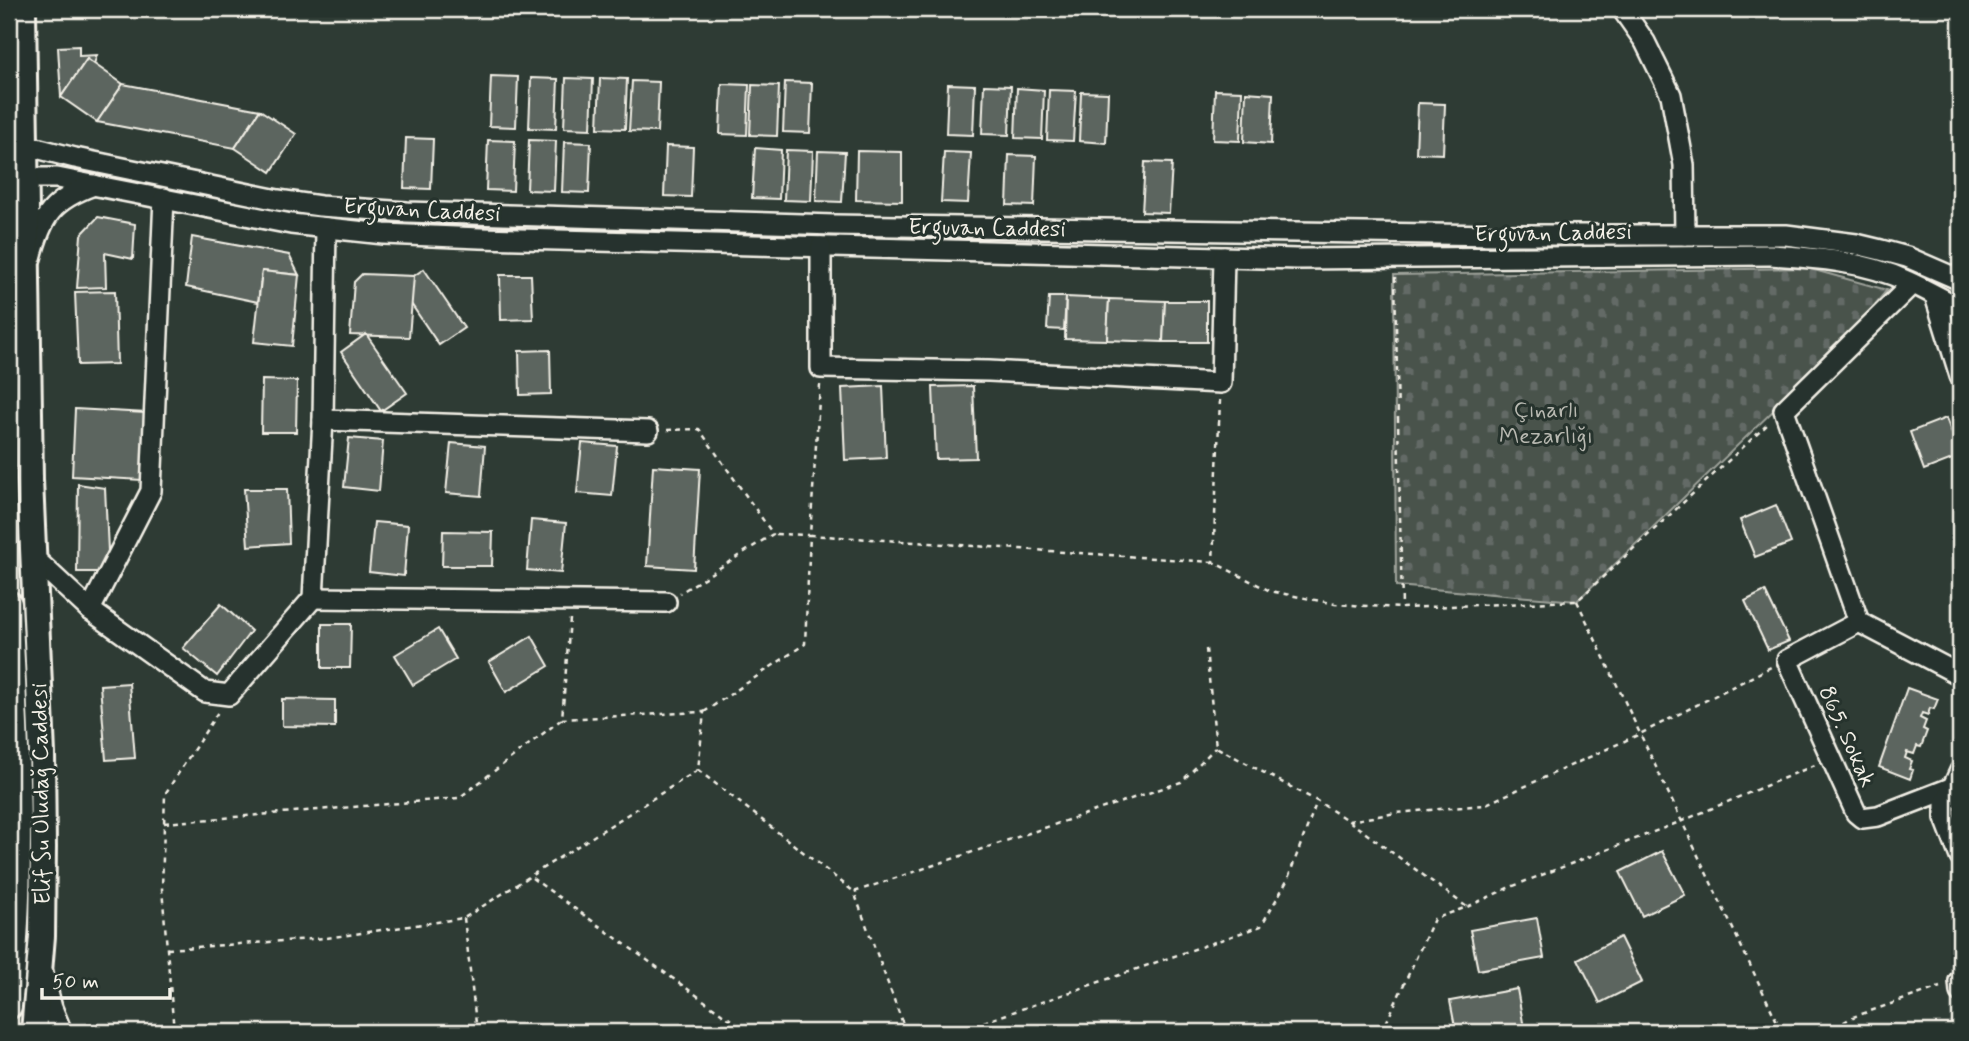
<svg xmlns="http://www.w3.org/2000/svg" width="1969" height="1041" font-family="Mynerve,sans-serif">
<defs>
<pattern id="cemetery-stones" width="16" height="16" patternUnits="userSpaceOnUse" patternTransform="scale(1.75)"><rect width="16" height="16" fill="#48524c"/><path d="M2 7V4a2 2 0 0 1 4 0v3zM10 15v-3a2 2 0 0 1 4 0v3z" fill="#636b66"/></pattern>
</defs>
<rect width="100%" height="100%" fill="#2e3b34"/>
<filter id="ink" filterUnits="userSpaceOnUse"><feTurbulence type="fractalNoise" baseFrequency=".0143" numOctaves="2"/><feDisplacementMap in="SourceGraphic" scale="14" xChannelSelector="R" yChannelSelector="G"/><feConvolveMatrix kernelMatrix="1 2 1 2 8 2 1 2 1" color-interpolation-filters="sRGB"/></filter>
<g filter="url(#ink)">
<path fill="url(#cemetery-stones)" stroke="#9ea29a" stroke-width="2" d="M1807 268 1887 290 1845 341 1577 601 1396 586 1394 275Z"/>
<g fill="#5c655e" stroke="#f4f1e8" stroke-width="2">
<path d="M79 46V56L97 55 94 64 87 59 61 97 58 47Z"/>
<path d="M87 59 123 84 97 122 61 97Z"/>
<path d="M491 76 518 77 516 127 489 126Z"/>
<path d="M531 78 558 79 556 129 529 128Z"/>
<path d="M566 78 593 79 591 129 564 128Z"/>
<path d="M600 78 627 79 625 129 598 128Z"/>
<path d="M632 81 659 82 657 132 629 131Z"/>
<path d="M785 82 812 83 810 133 783 132Z"/>
<path d="M123 84 260 110 235 148 97 122Z"/>
<path d="M722 84 749 85 747 135 720 134Z"/>
<path d="M948 84 975 85 973 135 946 134Z"/>
<path d="M752 85 779 86 777 136 750 135Z"/>
<path d="M984 85 1011 86 1009 135 982 134Z"/>
<path d="M1017 88 1044 90 1042 139 1015 138Z"/>
<path d="M1049 90 1076 91 1073 141 1047 140Z"/>
<path d="M1215 90 1242 91 1240 141 1213 140Z"/>
<path d="M1081 92 1108 93 1106 143 1079 141Z"/>
<path d="M1246 92 1273 94 1271 144 1244 142Z"/>
<path d="M1418 103 1445 104 1443 154 1416 153Z"/>
<path d="M260 110 296 134 271 172 235 148Z"/>
<path d="M406 138 433 139 431 189 404 188Z"/>
<path d="M488 140 515 141 513 191 486 190Z"/>
<path d="M529 140 556 141 554 191 527 190Z"/>
<path d="M564 142 591 143 589 193 562 192Z"/>
<path d="M666 146 693 147 691 197 664 196Z"/>
<path d="M755 148 781 150 779 199 752 198Z"/>
<path d="M786 150 813 151 811 201 784 200Z"/>
<path d="M818 151 845 152 842 202 816 201Z"/>
<path d="M857 151 902 152V201L856 200Z"/>
<path d="M944 152 971 153 968 203 941 202Z"/>
<path d="M1009 155 1036 156 1034 206 1007 205Z"/>
<path d="M1145 162 1172 163 1169 213 1142 212Z"/>
<path d="M98 217 135 224 133 259 105 253 106 287 77 288 81 235Z"/>
<path d="M192 237 289 255 299 275 262 271 258 302 186 287Z"/>
<path d="M424 269 464 328 439 345 399 286Z"/>
<path d="M262 271 299 275 292 346 254 342Z"/>
<path d="M362 274 414 276 409 337 350 335 354 282Z"/>
<path d="M500 275H531L533 319 501 320Z"/>
<path d="M115 291 117 364 78 365 75 292Z"/>
<path d="M1049 297H1066L1064 330 1047 329Z"/>
<path d="M1066 297 1109 299 1107 340 1065 339Z"/>
<path d="M1109 299 1165 301 1163 342 1107 340Z"/>
<path d="M1165 301H1207V342H1163Z"/>
<path d="M366 334 407 393 381 411 341 352Z"/>
<path d="M550 350 551 394 520 395 519 351Z"/>
<path d="M262 380 297 381 296 432H261Z"/>
<path d="M883 386 886 458 845 460 842 388Z"/>
<path d="M973 386 976 458 936 459 933 387Z"/>
<path d="M75 409 146 413 142 480 72 476Z"/>
<path d="M1946 418 1960 456 1924 470 1910 432Z"/>
<path d="M349 438 383 441 379 491 344 487Z"/>
<path d="M451 443 485 446 481 496 446 493Z"/>
<path d="M582 443 617 446 612 496 577 493Z"/>
<path d="M653 466 700 469 694 569 647 566Z"/>
<path d="M78 484 105 488 109 572H77Z"/>
<path d="M244 489H287L289 543 248 546Z"/>
<path d="M1776 505 1791 543 1755 557 1740 520Z"/>
<path d="M531 520 566 523 561 573 527 570Z"/>
<path d="M374 522 408 525 404 576 369 572Z"/>
<path d="M443 531 493 532 492 566H442Z"/>
<path d="M1765 591 1789 641 1768 650 1745 601Z"/>
<path d="M221 604 251 631 217 676 183 648Z"/>
<path d="M322 624H351L350 668H322Z"/>
<path d="M438 629 456 659 413 685 395 655Z"/>
<path d="M532 636 549 666 506 692 489 662Z"/>
<path d="M129 683 135 758 106 760 100 685Z"/>
<path d="M1907 688 1938 699 1934 709 1930 708 1928 715 1922 713 1920 718 1926 721 1923 729 1927 731 1921 747 1917 746 1914 754 1907 752 1905 758 1912 761 1909 769 1913 770 1910 779 1879 767Z"/>
<path d="M282 699 335 700V727L282 726Z"/>
<path d="M1662 851 1685 895 1642 916 1620 872Z"/>
<path d="M1537 918 1544 958 1478 970 1470 930Z"/>
<path d="M1620 937 1642 982 1600 1003 1578 959Z"/>
<path d="M1517 989 1524 1028 1501 1032H1456L1450 1001Z"/>
</g>
<g fill="none" stroke-linecap="round" stroke-linejoin="round">
<defs>
<g id="minor">
<path d="M1622 9 1645 42 1671 95 1684 165 1685 235"/>
<path d="M9 141 75 158 278 200 320 206 407 212 834 225 1500 235H1786L1856 244 1881 250 1907 257 1960 280"/>
<path d="M9 178H57L291 224 384 234 480 238 1297 259 1769 255C1815 258 1864 261 1907 281 1925 289 1942 299 1960 308"/>
<path d="M821 247V368L989 371 1221 383 1224 257"/>
<path d="M31 258C42 216 52 200 94 185"/>
<path d="M1935 296 1960 376"/>
<path d="M323 420 648 431"/>
<path d="M33 557 90 610 205 692 229 695 313 598 323 420 326 228"/>
<path d="M313 598 666 602"/>
<path d="M90 610 151 491 164 198"/>
<path d="M1859 622 1784 410 1912 284"/>
<path d="M1859 622 1787 660 1856 813 1862 818 1878 816 1953 787"/>
<path d="M1859 622 1960 675"/>
<path d="M1960 771 1945 804V818L1960 857"/>
<path d="M43 973 52 1008 62 1032"/>
<path d="M1960 981H1959L1960 992"/>
</g>
<g id="major">
<path d="M23 9 30 480 42 754 43 847 42 936 34 1032"/>
<path d="M9 604C16 737 25 873 9 1006"/>
</g>
</defs>
<use href="#minor" stroke="#f4f1e8" stroke-width="24"/>
<use href="#major" stroke="#f4f1e8" stroke-width="30"/>
<g stroke="#f4f1e8" stroke-width="2.5" stroke-dasharray="5 5" stroke-linecap="butt">
<path d="M1395 277 1402 608 1577 601 1768 424"/>
<path d="M820 385 810 535 1213 562"/>
<path d="M1220 400 1213 562 1270 591 1335 604 1400 608"/>
<path d="M667 430 699 429 773 534 680 593"/>
<path d="M1577 601 1782 1032"/>
<path d="M570 619 562 719 704 712 698 770"/>
<path d="M1206 649 1216 747 1317 801 1349 821 1396 813 1484 805 1640 734 1771 667"/>
<path d="M704 712 805 644 810 535 773 534"/>
<path d="M698 770 853 891"/>
<path d="M1349 821 1467 907"/>
<path d="M164 823 459 798 562 719"/>
<path d="M532 878 748 1032"/>
<path d="M464 918 477 1032"/>
<path d="M167 949 327 938 464 918 698 770"/>
<path d="M174 1032 162 889 165 794 218 712"/>
<path d="M906 1032 854 892 1181 782 1216 747"/>
<path d="M955 1032 1261 926 1287 881 1317 801"/>
<path d="M1382 1032 1434 919 1467 907 1508 888 1682 821 1815 765"/>
<path d="M1826 1032 1853 1017 1940 987"/>
</g>
<use href="#minor" stroke="#26332d" stroke-width="19"/>
<use href="#major" stroke="#26332d" stroke-width="24"/>
</g>
</g>
<g text-anchor="middle" stroke-width="6" stroke-linejoin="round" paint-order="stroke">
<g font-size="23" fill="#f4f1e8" stroke="#26332d">
<text transform="translate(422 209) rotate(3)" y="8">Erguvan Caddesi</text>
<text transform="translate(987 227) rotate(1)" y="8">Erguvan Caddesi</text>
<text transform="translate(1553 232) rotate(-1)" y="8">Erguvan Caddesi</text>
<text transform="translate(1848 736) rotate(66)" y="8">865. Sokak</text>
<text transform="translate(40 794) rotate(-91)" y="8">Elif Su Uludağ Caddesi</text>
</g>
<g font-size="23" fill="#b8b9b1" stroke="#26332d">
<text x="1546" y="417">Çınarlı<tspan x="1546" dy="26">Mezarlığı</tspan></text>
</g>
</g>
<rect width="1969" height="1041" fill="none" stroke="#26332d" stroke-width="35"/>
<rect x="18" y="18" width="1934" height="1006" fill="none" stroke="#f4f1e8" stroke-width="2.5" filter="url(#ink)"/>
<path d="M42 988v10h128v-10" fill="none" stroke="#f4f1e8" stroke-width="3.5"/>
<text x="52" y="988" font-size="21" fill="#f4f1e8" stroke="#26332d" stroke-width="5" paint-order="stroke">50 m</text>
</svg>
